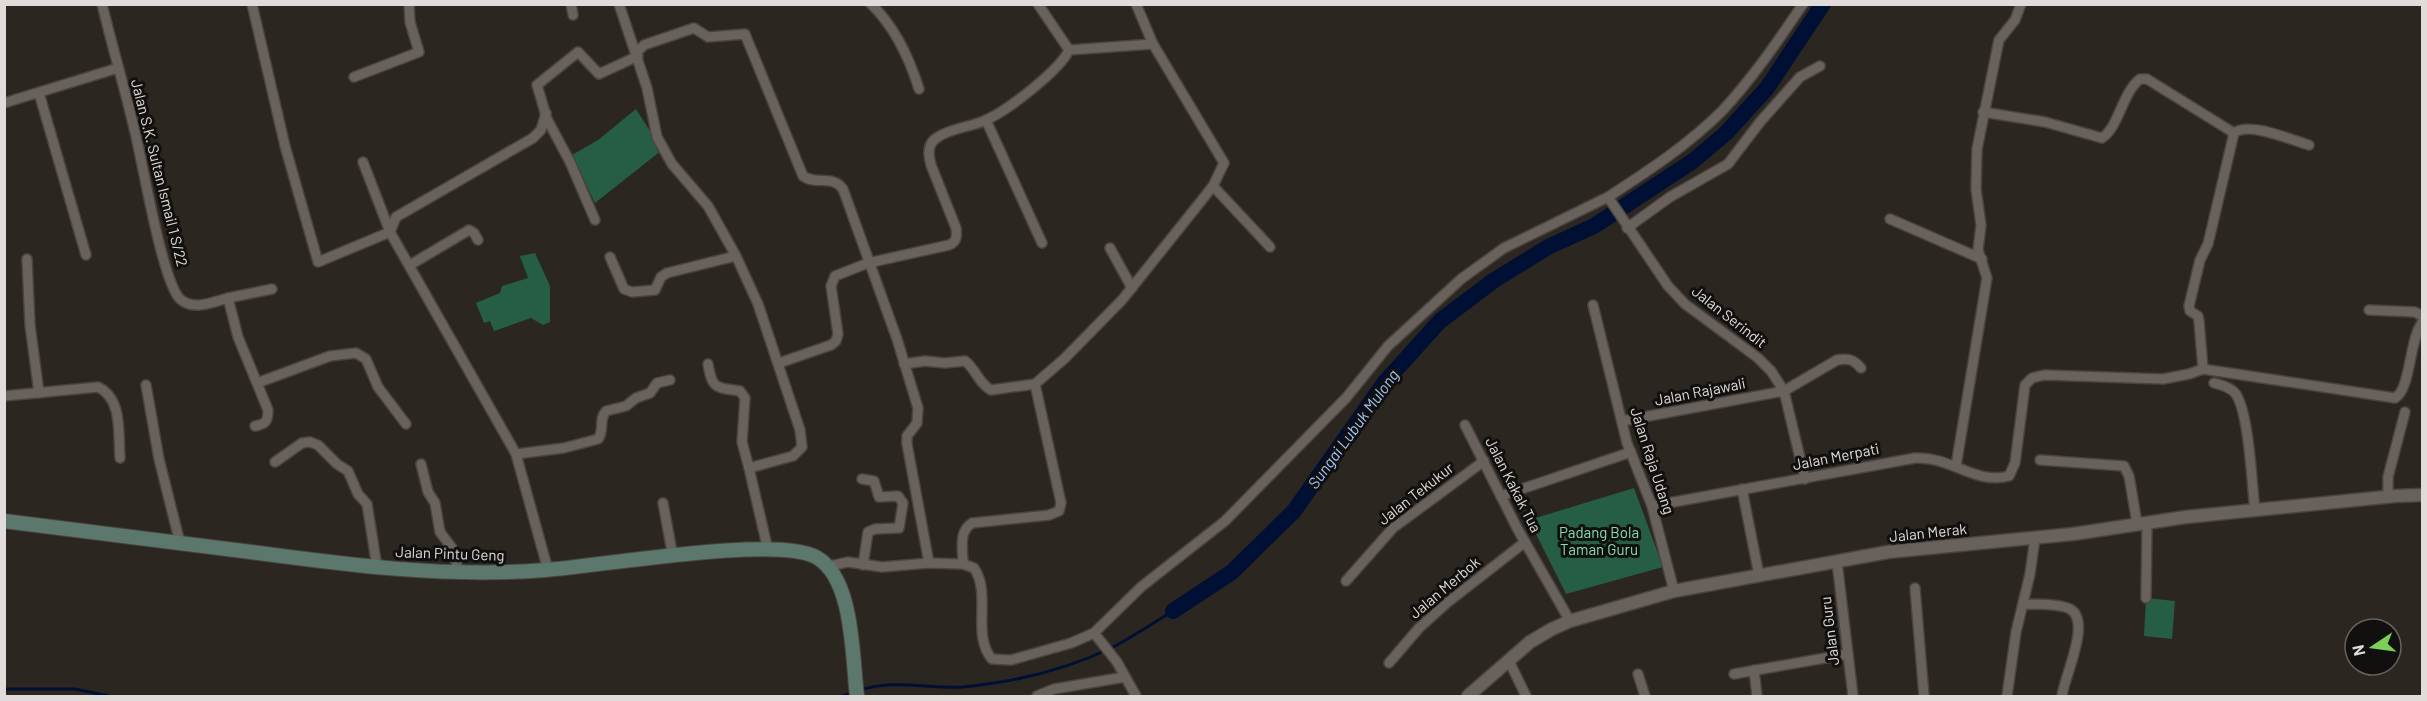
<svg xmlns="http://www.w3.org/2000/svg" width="2427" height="701" font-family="Barlow,sans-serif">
<rect width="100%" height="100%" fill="#2c2621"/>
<g fill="#255d45">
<path d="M636 109 662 150 595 203 572 155 598 140Z"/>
<path d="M535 253 550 286V322L543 325 531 318 494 331 490 321 484 323 476 303 500 293 502 286 528 278 520 256Z"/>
<path d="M1634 488 1663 567 1566 594 1529 520Z"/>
<path d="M2146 598 2175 601 2172 639 2144 636Z"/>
</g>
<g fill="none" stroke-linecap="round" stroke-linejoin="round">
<g stroke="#001034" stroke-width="3">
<path d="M4 689H75L109 696"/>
<path d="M861 690C893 679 930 689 962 687 1015 682 1066 670 1113 647 1134 636 1153 623 1173 611"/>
<path d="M842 696 852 693"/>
</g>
<path stroke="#001034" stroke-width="16" d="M1173 611 1232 572 1294 511 1384 383 1440 321 1493 281 1548 247 1594 226 1693 161 1726 133 1767 88 1823 4"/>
<defs>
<g id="minor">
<path d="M102 4C113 50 127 96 137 141 144 171 163 282 180 299 193 311 213 302 228 298L238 337 268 410C268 421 266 424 255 426"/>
<path d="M252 4 285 146 318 262 390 232 363 162"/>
<path d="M571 4 573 15"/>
<path d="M619 4 647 88 657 137 672 164 708 206 736 256 758 304 800 430 802 447 793 456 749 468 768 550"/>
<path d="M871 4C895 27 909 57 919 89"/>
<path d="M1038 4 1069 50"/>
<path d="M1136 4 1153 44 1224 163 1213 186 1270 247"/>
<path d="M1803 4C1778 41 1752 79 1722 111 1688 145 1648 171 1608 197L1668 286 1685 304 1758 358 1771 371 1784 391 1805 479"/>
<path d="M1069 50 1153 44"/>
<path d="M636 53 644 45 694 28 708 37 745 34 803 176C817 186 832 174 843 189L897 339 918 408 917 423 907 436V444L929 563"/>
<path d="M354 77 419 52 410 22 409 4"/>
<path d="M39 93 86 255"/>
<path d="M4 103 118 68"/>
<path d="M1983 112 2045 122 2102 138C2119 127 2122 93 2140 79H2147L2234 133C2249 121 2291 140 2309 145"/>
<path d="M546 113 541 130 533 138 396 217 390 232 516 454 548 570"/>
<path d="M986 120 1042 243"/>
<path d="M1890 219 1982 259"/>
<path d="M595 220 570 162 547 119 537 85 578 52 599 74 638 56"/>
<path d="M1627 228 1670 197 1728 164 1760 122 1800 77 1820 66"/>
<path d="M1110 248 1132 288"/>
<path d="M610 257 624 289 632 292 655 290 661 277 667 273 736 256"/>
<path d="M27 259 30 325 39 393"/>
<path d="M410 265 469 230 474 233 478 240"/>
<path d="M228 298 272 289"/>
<path d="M1593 305 1627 443 1652 506 1674 591"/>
<path d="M2369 310 2415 312 2422 316"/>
<path d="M779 363 831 345 836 341 838 334 831 286 835 276 868 263 949 245C957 242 957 236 956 228L931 165C928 155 927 143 938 137 951 128 971 127 986 120 1007 111 1060 70 1069 50"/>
<path d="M708 364C712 390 716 387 740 391L745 398 742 442 749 468"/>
<path d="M904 364 925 361 945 363 965 361C976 369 978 383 991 390L1035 384"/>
<path d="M2203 369 2199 321 2198 316 2190 311 2189 306 2200 260 2208 244 2234 133"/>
<path d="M257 383 330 356 356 353 366 359 378 387 406 424"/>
<path d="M2214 383C2221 385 2230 387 2235 393 2249 410 2252 486 2255 511"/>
<path d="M146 385 159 459 180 543"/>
<path d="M4 396 98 387C123 399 118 434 120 458"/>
<path d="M1622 421 1784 391 1837 360C1848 358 1853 359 1861 368"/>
<path d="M1465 425 1517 528 1570 621"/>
<path d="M516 454 564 448 598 439C605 430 598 420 606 411L626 406 636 398 650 393 657 383 670 380"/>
<path d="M2040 460 2124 466 2129 476 2137 523"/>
<path d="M275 462 302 443 310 442 318 445 337 464 348 471 358 494 367 504 377 567"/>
<path d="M421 464 428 492 435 503 440 532 452 548 459 573"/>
<path d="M1956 466 1987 278 1978 250 1981 225 1976 189 1977 149 1999 40 2015 20 2021 4"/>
<path d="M862 479 874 481 879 497 898 496 903 503 899 528 875 529 868 532 863 565"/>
<path d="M1742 489 1759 575"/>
<path d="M1501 496 1631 452"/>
<path d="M2388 496V477L2405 412"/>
<path d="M663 503 673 557"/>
<path d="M1652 506 1915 458C1951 456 1974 485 2009 476L2015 463 2025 385 2032 378 2044 375 2163 379 2189 374 2203 369 2395 398C2411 389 2409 340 2422 323"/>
<path d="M1837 562 1853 696"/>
<path d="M963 564C963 549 958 532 972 523L1049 515 1059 511 1061 503 1035 384 1064 359 1122 300 1213 186"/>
<path d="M830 566 848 562 882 567 929 563 963 564 974 568C992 594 971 635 992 659L1011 660 1071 643 1094 633 1141 587 1225 521 1346 398 1388 346 1461 279 1504 248 1608 197"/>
<path d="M1346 581 1393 528 1484 461"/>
<path d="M1915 588 1924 696"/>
<path d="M2146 598 2147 522"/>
<path d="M2024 604C2037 605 2058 603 2070 609 2092 621 2064 677 2062 696"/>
<path d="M1094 633 1117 662 1136 696"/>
<path d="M1509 661 1526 696"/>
<path d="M1389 663 1419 628 1448 602 1525 542"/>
<path d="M1754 670 1757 696"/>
<path d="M1638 674 1645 696"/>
<path d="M1734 674 1848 654"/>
<path d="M1037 696 1054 689 1125 677"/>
<path d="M2007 696 2016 632 2030 574 2035 538"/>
</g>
<path id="tertiary" d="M1468 696 1530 642 1552 629 1570 621 1674 591 1888 552 2073 534 2186 517 2395 496 2422 495"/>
<path id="secondary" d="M4 521C87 531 169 542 251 552 348 565 447 578 546 570 600 566 777 535 816 557 854 578 852 657 857 696"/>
</defs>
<use href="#minor" stroke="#4a4441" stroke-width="12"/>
<use href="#tertiary" stroke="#4a4441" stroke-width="15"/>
<use href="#secondary" stroke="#4a4441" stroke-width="16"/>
<use href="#minor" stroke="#69625c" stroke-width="9"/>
<use href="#tertiary" stroke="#69625c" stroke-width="12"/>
<use href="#secondary" stroke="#5c786c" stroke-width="14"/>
</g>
<g text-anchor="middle" stroke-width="6" stroke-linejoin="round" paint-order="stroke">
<g font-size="15" fill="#e1dcd9" stroke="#12100e">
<text transform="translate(159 173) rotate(76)" y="5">Jalan S.K. Sultan Ismail 1 S/22</text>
<text transform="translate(1729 317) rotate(38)" y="5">Jalan Serindit</text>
<text transform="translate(1700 392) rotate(-11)" y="5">Jalan Rajawali</text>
<text transform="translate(1836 457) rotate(-11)" y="5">Jalan Merpati</text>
<text transform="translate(1652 461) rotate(72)" y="5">Jalan Raja Udang</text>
<text transform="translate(1513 485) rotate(63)" y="5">Jalan Kakak Tua</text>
<text transform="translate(1416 494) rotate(-38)" y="5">Jalan Tekukur</text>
<text transform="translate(1928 533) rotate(-6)" y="5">Jalan Merak</text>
<text transform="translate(450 554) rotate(2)" y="5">Jalan Pintu Geng</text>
<text transform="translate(1445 588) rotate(-40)" y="5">Jalan Merbok</text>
<text transform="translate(1830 631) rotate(-97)" y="5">Jalan Guru</text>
</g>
<g font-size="15" fill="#84deb3" stroke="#12100e">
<text x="1599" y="538">Padang Bola<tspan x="1599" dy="17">Taman Guru</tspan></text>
</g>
<g font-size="16" font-style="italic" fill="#9fc4f9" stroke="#12100e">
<text transform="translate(1353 429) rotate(-54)" y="6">Sungai Lubuk Mulong</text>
</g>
</g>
<rect width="2427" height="701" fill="none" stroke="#e1dcd9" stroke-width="12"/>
<g transform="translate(2373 647) rotate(257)"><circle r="28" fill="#12100e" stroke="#65625f" stroke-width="1.5"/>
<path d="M0-4.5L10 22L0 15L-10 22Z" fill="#79d157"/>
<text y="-9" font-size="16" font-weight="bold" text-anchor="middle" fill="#e1dcd9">N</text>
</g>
</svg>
